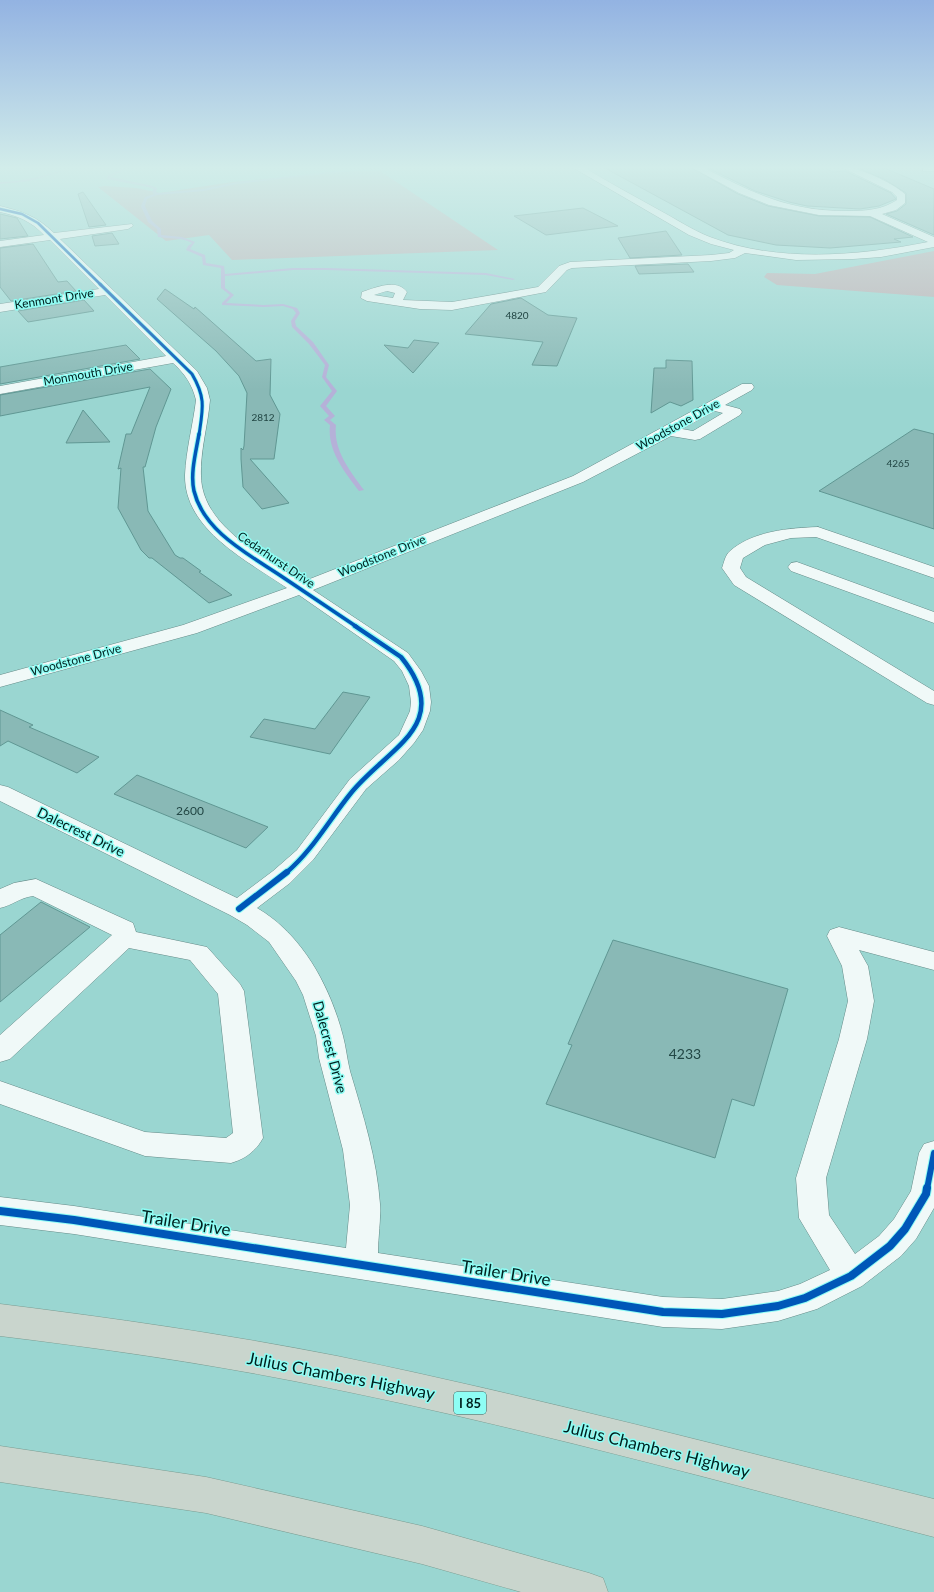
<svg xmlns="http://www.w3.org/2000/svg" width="934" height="1592" font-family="Lato,sans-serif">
<rect width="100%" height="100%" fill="#9ad6d1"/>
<g fill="#bdb0b4">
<path d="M377 169 498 250 232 260 209 235 166 241 98 187 105 186 136 188 160 193 232 182Z"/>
<path d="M934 251V297L777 285 764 277 767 273 815 274Z"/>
</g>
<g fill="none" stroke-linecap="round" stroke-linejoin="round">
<g fill="#b5b1d8" fill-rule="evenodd">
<path d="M71 167H76L29 181 0 184V182C25 182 48 175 71 167Z"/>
<path d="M116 167H120L125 170 110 177 149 185 157 188 156 192 158 193 204 189 237 182 374 167H385L237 184 204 191 157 195 147 199 145 206 152 221 161 229V235L182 237 195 242 190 249 205 255 206 263 224 266 225 274 293 268H327L486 273 515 279 513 280 486 275 327 270H293L225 276V288L234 295 226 303 264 305 283 304 297 308 300 313 295 321 296 326 313 342 329 365 326 377 337 391 326 406 335 416 330 420 336 425C333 450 350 471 364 490L359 491C345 472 327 451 330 425L324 420 329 416 320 406 332 391 322 377 325 365 309 344 292 327 291 321 296 313 293 309 283 306 264 307 222 305V303L230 295 221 288V268L203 265 202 257 186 250 188 246 192 243C181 237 169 239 158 237L157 229 148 222 141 206 145 197 154 194 152 192 154 189 148 187 107 179 108 175 120 170Z"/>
</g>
</g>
<g fill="#89b9b6" stroke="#609793">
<path d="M603 167H690L738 194 768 206 819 216 870 217 913 237 894 239 901 242 830 248 776 245 728 235Z"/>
<path d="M706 167H823L833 172 845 171 891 193 896 199 879 206 860 209 807 206 789 202 755 191Z"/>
<path d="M882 167 934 189V235L886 214 897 211 906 204V193L884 179 860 169Z"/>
<path d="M83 192 106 225 89 227 78 194Z"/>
<path d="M583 208 618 226 546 235 514 216Z"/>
<path d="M0 214 17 218 28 236 0 239Z"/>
<path d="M666 231 682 255 630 258 618 238Z"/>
<path d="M112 233 119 244 95 246 92 236Z"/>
<path d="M33 244 58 282 67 281 76 291 11 301 0 287V248Z"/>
<path d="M688 264 694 272 639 274 635 266Z"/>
<path d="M165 289 194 309 195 307 256 361 271 359 270 395 280 414 274 459H250L289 503 262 509 243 487 241 459V448L243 450 244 446 247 393 239 376 216 351 157 299Z"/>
<path d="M521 298 548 315 577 318 557 366 532 365 543 342 465 334 491 304Z"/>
<path d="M84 300 94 311 28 322 18 311Z"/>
<path d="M414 340 439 343 413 373 384 345 408 348Z"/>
<path d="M126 345 140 359 0 384V367Z"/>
<path d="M666 360 692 361 693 400 681 406 670 402 651 413 654 368H666Z"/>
<path d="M150 369 171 389 156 427 145 467H143L148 511 175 555 180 558H183L201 571 199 572 232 595 209 603 152 558H149L141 550 118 508 121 468 118 469 126 434H131L150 387 0 416V395Z"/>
<path d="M83 410 110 442 66 443Z"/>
<path d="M914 429 934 434V529L819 491Z"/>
<path d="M343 692 370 697 330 754 250 737 264 719 315 729Z"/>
<path d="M0 710 33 725 29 727 99 757 77 773 8 741 0 746Z"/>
<path d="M137 775 268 827 246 848 114 794Z"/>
<path d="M41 902 90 927 0 1002V935Z"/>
<path d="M613 940 788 989 754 1106 732 1099 715 1158 546 1104 572 1045 568 1044Z"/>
</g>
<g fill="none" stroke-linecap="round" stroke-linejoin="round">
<defs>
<g id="minor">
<path d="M572 167H583C608 182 634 196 659 210 676 219 692 230 710 237 778 263 858 256 928 242L870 216 819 215 769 205 739 193 691 167H702C754 193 787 211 847 211 865 211 882 210 897 200V197L892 192 841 167C859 167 891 182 905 194V203L896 210 882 214 934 237V247L881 257 853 259 796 260 745 253 735 258 711 261 572 268 567 270 546 292 452 310 420 309 367 301 361 298 362 292C375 288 396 278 407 292L403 300 452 302 538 287 559 266 570 262 711 255 729 253 734 250 711 244 689 235ZM387 291 395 293 393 298 374 295Z"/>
<rect x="923" y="167" width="11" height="4"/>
<path d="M0 206C24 212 36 216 54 233L132 224 133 226 128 229 60 239 197 371 207 388 210 400C208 425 200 451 201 476 202 527 264 556 302 582L573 476 742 384H752L754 387 752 390 725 405 740 409 742 412 740 415 700 439 695 440 671 436 583 482 313 590 408 653 421 671 429 686 431 702 430 711 423 730 414 743 399 760 366 789 313 860 290 883 257 908C302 934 330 986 343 1036 346 1047 347 1059 350 1071 363 1115 377 1159 380 1204 381 1220 378 1237 378 1253L663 1297 722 1299 778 1291 800 1284 830 1270 799 1218 796 1178 839 1039 848 1001 842 966 827 936 830 930 839 927 934 952V970L859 950 868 966 874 1001 867 1039 826 1178 829 1215 855 1254 879 1236 894 1219 911 1191 919 1153 924 1144 934 1141V1208L916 1239 901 1256 862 1286 817 1309 778 1321 722 1329 663 1327 74 1234 0 1225V1197L74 1206 346 1248 350 1205 343 1150 319 1058 316 1036 303 995 296 981 269 942 247 925 230 915 0 801V785L8 787 237 898 273 871 297 850 350 779 399 735 410 711 411 702 409 686 402 671 394 661 299 595 197 633 0 687V675L183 625 287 588C248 561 184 530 185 475 186 450 193 425 196 400 192 384 185 374 173 363L0 394V386L166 356 105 295 0 312V304L99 289 50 240 0 247V241L44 235C31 221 18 216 0 212ZM715 411 723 413 693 431 682 429Z"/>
<path d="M818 527 934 567V578L816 537 791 538 765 545 743 558 740 568 746 577 934 691V705L927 703 734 585 722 568C724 563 725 555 730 551 753 531 789 528 818 527Z"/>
<path d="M797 562 934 612V623L791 571 788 567 791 563Z"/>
<path d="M36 879 133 923 136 932 207 947 240 984 244 991 263 1138C256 1151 245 1159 231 1163L145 1156 0 1104V1081L145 1132 226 1138 233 1133 218 994 190 960 129 948 10 1059 0 1062V1035L112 935 33 896C19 898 13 905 0 908V889L14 883Z"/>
</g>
<g id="highway">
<path d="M0 1304C113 1318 225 1334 337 1356 537 1397 735 1450 934 1499V1537C722 1482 510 1423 294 1381 197 1362 99 1348 0 1336Z"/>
<path d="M0 1446 206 1477 422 1526 589 1573 603 1578 608 1592H521L422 1564 206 1513 0 1482Z"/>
</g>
</defs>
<use href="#minor" stroke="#658b88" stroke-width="1"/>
<use href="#highway" stroke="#7b9c91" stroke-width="1"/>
<use href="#minor" fill="#f0f9f8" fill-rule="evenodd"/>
<use href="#highway" fill="#c9d5cd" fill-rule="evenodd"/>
<defs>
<path id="cycleway-far5" d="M0 209 22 214 38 223 101 285"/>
<path id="cycleway-far4" d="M100 284 192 374C206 398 203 408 199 435"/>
<path id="cycleway-far3" d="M199 434C196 452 190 473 194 491 204 533 252 556 284 578 308 594 333 611 357 627"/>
<path id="cycleway-far2" d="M286 873C313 850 329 820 351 793 387 748 456 725 401 657L355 626"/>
<g id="cycleway-far1">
<path d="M239 909 287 872"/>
<path d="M927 1189 934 1153"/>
</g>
<path id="cycleway" d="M0 1211 74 1220 663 1312 722 1314 778 1306 805 1298 851 1276 890 1246 905 1229 926 1194 927 1188"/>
</defs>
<use href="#cycleway-far5" stroke="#8efdf4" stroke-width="3.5"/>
<use href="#cycleway-far4" stroke="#8efdf4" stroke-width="4.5"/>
<use href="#cycleway-far3" stroke="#8efdf4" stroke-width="5.5"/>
<use href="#cycleway-far2" stroke="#8efdf4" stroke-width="7"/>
<use href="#cycleway-far1" stroke="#8efdf4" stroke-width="8"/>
<use href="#cycleway" stroke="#8efdf4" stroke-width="10"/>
<use href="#cycleway-far5" stroke="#0057b8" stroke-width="2.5"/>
<use href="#cycleway-far4" stroke="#0057b8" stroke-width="3"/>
<use href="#cycleway-far3" stroke="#0057b8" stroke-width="3.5"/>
<use href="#cycleway-far2" stroke="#0057b8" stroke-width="4.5"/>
<use href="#cycleway-far1" stroke="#0057b8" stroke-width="6"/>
<use href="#cycleway" stroke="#0057b8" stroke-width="8"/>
</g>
<linearGradient id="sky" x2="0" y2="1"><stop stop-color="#93b3e2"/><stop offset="0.43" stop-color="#d2edea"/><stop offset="1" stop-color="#d2edea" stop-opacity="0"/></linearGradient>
<rect width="934" height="390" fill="url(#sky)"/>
<g text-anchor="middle" stroke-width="3" stroke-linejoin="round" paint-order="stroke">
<g font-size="10" fill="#224644">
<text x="517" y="319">4820</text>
<text x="263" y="421">2812</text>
<text x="898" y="467">4265</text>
</g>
<g font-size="12" fill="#00201e" stroke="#8efdf4">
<text transform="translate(54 299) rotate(-9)" y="4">Kenmont Drive</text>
<text transform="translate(88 374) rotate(-10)" y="4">Monmouth Drive</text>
<text transform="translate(678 425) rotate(-29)" y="4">Woodstone Drive</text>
<text transform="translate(382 556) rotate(-22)" y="4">Woodstone Drive</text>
<text transform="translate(276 560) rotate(34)" y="4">Cedarhurst Drive</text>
<text transform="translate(76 660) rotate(-15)" y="4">Woodstone Drive</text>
</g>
<g font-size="12" fill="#224644">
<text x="190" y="815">2600</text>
</g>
<rect fill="#8efdf4" stroke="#2b625e" stroke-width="1" x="454" y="1392" width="32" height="22" rx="3"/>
<g font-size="13" font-weight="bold" fill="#00201e">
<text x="470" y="1408">I 85</text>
</g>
<g font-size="14" fill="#00201e" stroke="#8efdf4">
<text transform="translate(81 832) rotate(26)" y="5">Dalecrest Drive</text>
<text transform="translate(330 1047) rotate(75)" y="5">Dalecrest Drive</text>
</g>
<g font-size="14" fill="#224644">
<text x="685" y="1059">4233</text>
</g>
<g font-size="17" fill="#00201e" stroke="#8efdf4">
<text transform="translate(186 1223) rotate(9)" y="6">Trailer Drive</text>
<text transform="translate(506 1273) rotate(9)" y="6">Trailer Drive</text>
<text transform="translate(341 1376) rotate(11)" y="6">Julius Chambers Highway</text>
<text transform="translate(657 1449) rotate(14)" y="6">Julius Chambers Highway</text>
</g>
</g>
</svg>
